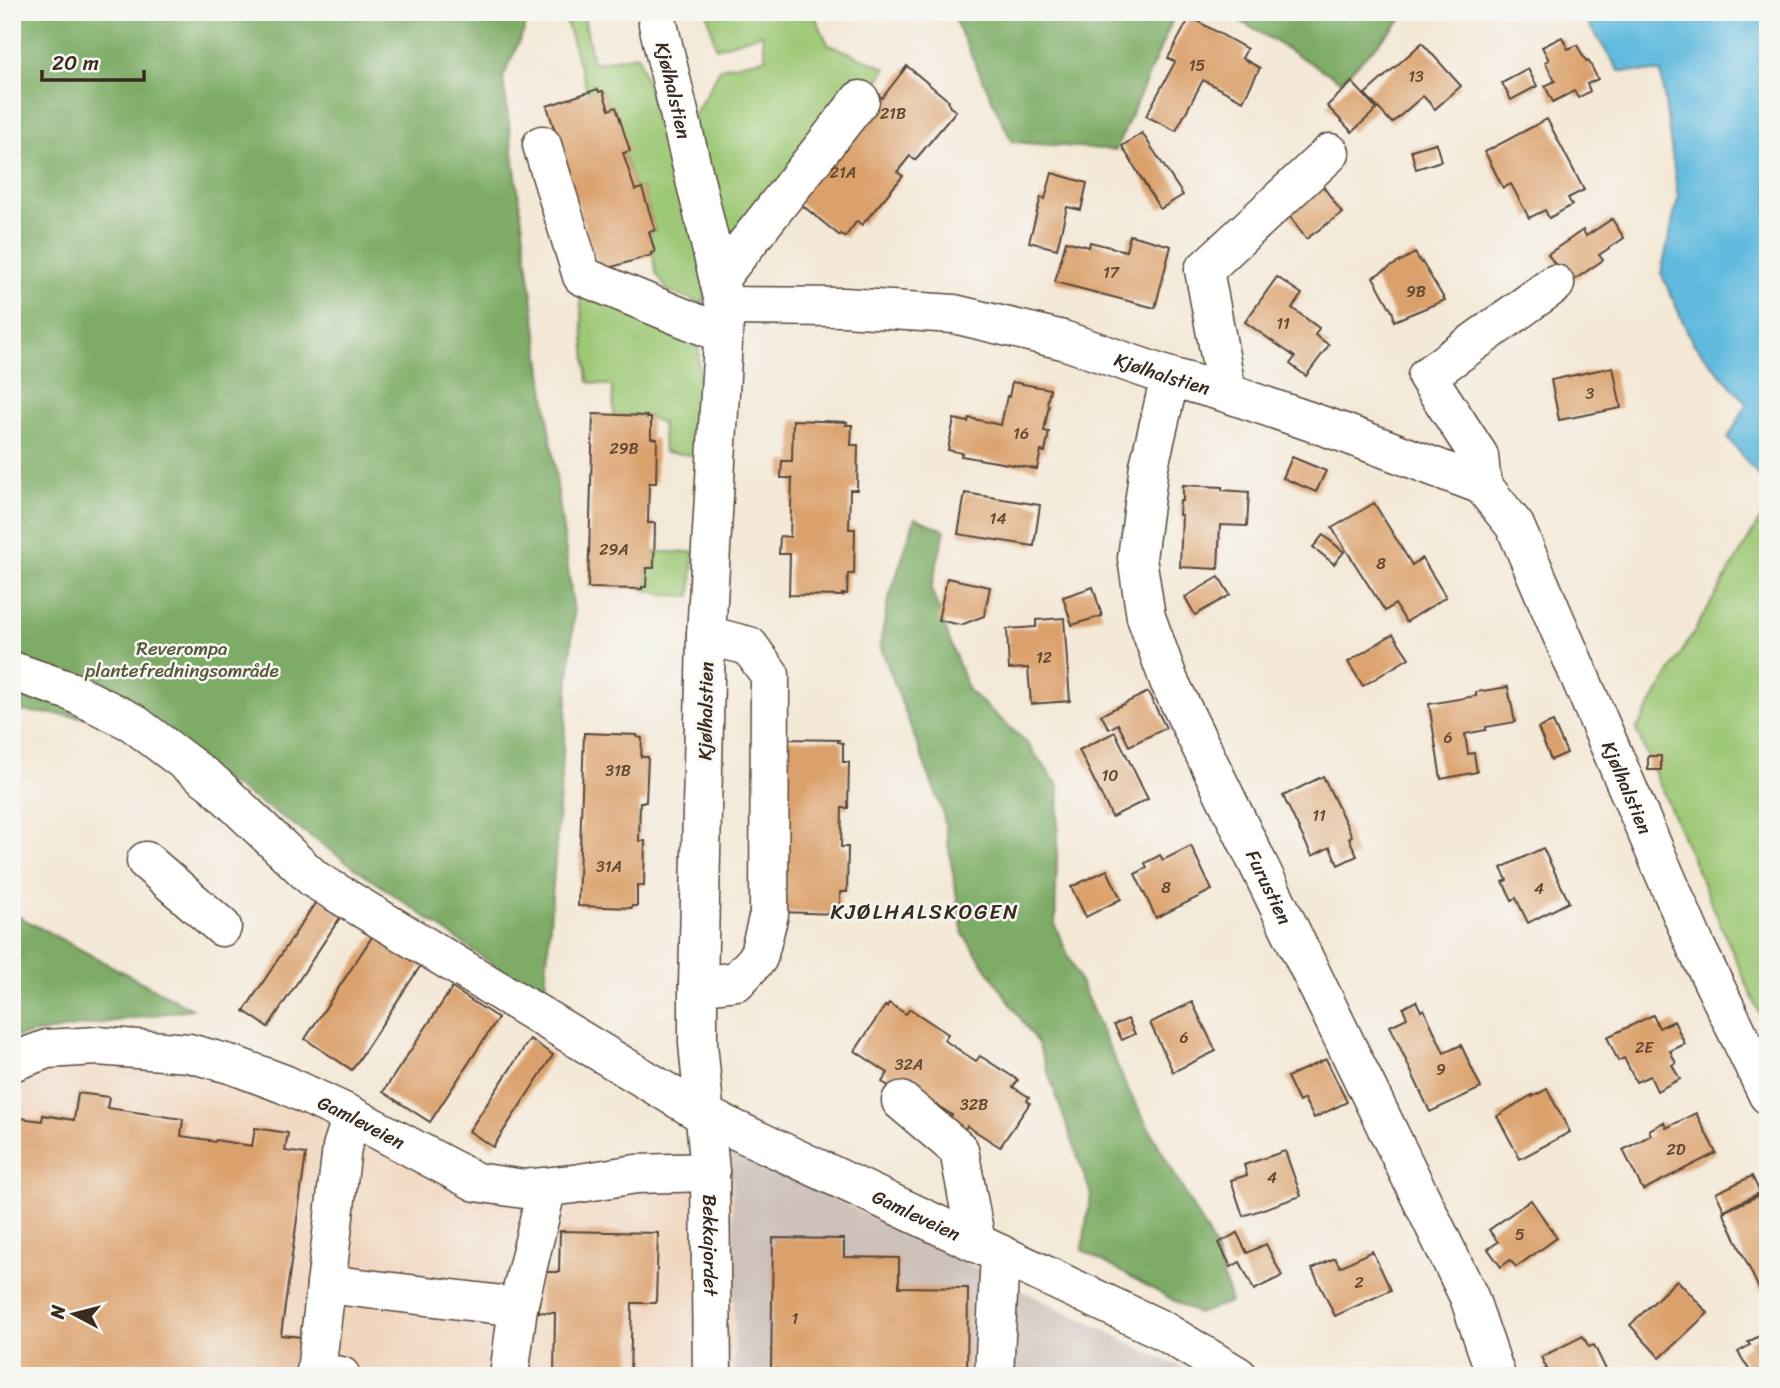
<svg xmlns="http://www.w3.org/2000/svg" width="1780" height="1388" font-family="Sriracha,sans-serif">
<rect width="100%" height="100%" fill="#f6f6f2"/>
<filter id="ink" filterUnits="userSpaceOnUse"><feTurbulence type="fractalNoise" baseFrequency=".0143" numOctaves="2"/><feDisplacementMap in="SourceGraphic" scale="14" xChannelSelector="R" yChannelSelector="G"/><feConvolveMatrix kernelMatrix="1 2 1 2 8 2 1 2 1" color-interpolation-filters="sRGB"/></filter>
<filter id="wash" filterUnits="userSpaceOnUse"><feTurbulence type="fractalNoise" baseFrequency=".00686" numOctaves="4" result="noise"/><feDisplacementMap in="SourceGraphic" scale="28" xChannelSelector="R" yChannelSelector="G"/><feGaussianBlur stdDeviation="1.57" result="paint"/><feColorMatrix in="noise" values="0 0 0 0 0 0 0 0 0 0 0 0 0 0 0 0 0 1.4 0 .05"/><feComposite in="paint" operator="in"/></filter>
<g filter="url(#wash)">
<rect width="100%" height="100%" fill="#f4e8d6"/>
<path fill="#f1d5bd" d="M189 1053 476 1182 710 1172 727 1147 733 1187 735 1376H12V1062Z"/>
<path fill="#cec1ba" d="M727 1147 1198 1376H735L733 1187Z"/>
<g fill="#9dc875" stroke="#6c794a" stroke-width="2">
<path d="M565 12H583L593 63 638 55 708 281 703 303 668 291 656 273 649 232 655 230 642 188 635 190 623 153 615 108 609 110 603 91 599 92 598 90 588 93 564 15Z"/>
<path d="M707 12H813L828 44 886 68 874 89 730 241 690 122 721 68 766 58 762 34 716 48Z"/>
<path d="M579 286 699 336V456L664 452 662 423 647 416 614 415 612 386 588 382Z"/>
<path d="M1768 506V1033L1636 730Z"/>
<path d="M654 552H694L691 596 665 595 642 589V587L646 586 647 568H654Z"/>
</g>
<g fill="#7eac66" stroke="#5c6b42" stroke-width="2">
<path d="M12 12H532L503 78 574 613 544 1000 287 820 133 722 12 710Z"/>
<path d="M932 12H1176L1116 150 1012 142 953 16Z"/>
<path d="M1225 12H1409L1341 81Z"/>
<path d="M915 518 945 530 931 589 968 690 1025 741 1059 786 1055 926 1129 1092 1214 1246 1231 1302 1198 1314 1082 1250 1091 1194 1038 1044 963 934 943 813 880 645 888 602Z"/>
<path d="M12 913 192 1009 12 1037Z"/>
</g>
<path fill="#60bade" stroke="#4e727e" stroke-width="2" d="M1593 12H1768V488L1728 438 1747 404 1692 342 1661 273 1678 198 1661 72 1619 71 1586 20Z"/>
<g id="blocks">
<g fill="#dba16c">
<path d="M1190 17 1247 49 1242 58 1260 68 1243 101 1203 80 1176 131 1146 116 1175 62 1168 58Z"/>
<path d="M1562 37 1568 49 1577 45 1586 61 1588 60 1598 79 1587 84 1590 91 1578 98 1574 91 1553 102 1545 86 1555 81 1545 62 1549 60 1542 47Z"/>
<path d="M1422 43 1461 86 1435 109 1423 96 1392 123 1365 94Z"/>
<path d="M907 66 949 101 948 103 950 107 956 111 915 160 910 156 897 172 903 176 862 225 857 221 845 237 841 234 840 236 797 201 874 91 882 98Z"/>
<path d="M1528 69 1537 86 1511 100 1502 83Z"/>
<path d="M1352 82 1377 109 1352 132 1327 106Z"/>
<path d="M598 89 599 92 603 91 609 110 616 107 630 151 623 153 635 190 642 188 655 230 649 232 655 252 651 253 652 255 599 271 547 106Z"/>
<path d="M1547 119 1584 190 1568 198 1572 205 1549 218 1545 210 1529 218 1511 184 1503 188 1485 152Z"/>
<path d="M1142 133 1183 195 1160 209 1122 146Z"/>
<path d="M1436 143 1441 161 1416 169 1411 150Z"/>
<path d="M1052 173 1087 183 1081 210 1067 207 1057 249 1029 242 1041 197 1045 199Z"/>
<path d="M1320 182 1342 213 1306 239 1284 208Z"/>
<path d="M1612 219 1624 238 1599 255 1603 260 1568 284 1548 254 1583 230 1586 236Z"/>
<path d="M1130 235 1171 246 1155 308 1055 282 1066 241 1089 247 1090 242 1126 251Z"/>
<path d="M1415 253 1421 263 1422 262 1445 300 1394 321 1393 313 1373 277Z"/>
<path d="M1277 277 1302 294 1292 308 1319 328 1315 335 1329 345 1306 376 1290 364 1295 357 1245 322Z"/>
<path d="M1613 367 1621 408 1559 420 1551 380Z"/>
<path d="M1012 382 1050 389 1047 404 1049 405 1044 431 1049 432 1045 452 1041 451 1037 469 961 456 962 453 948 450 954 419 968 422 969 418 1001 425 1007 396 1009 397Z"/>
<path d="M593 414 647 416V418H651V438L657 439 656 483H649L648 523H655L654 568H647L646 587H642V589L588 588Z"/>
<path d="M793 420 847 422 846 425H852L851 445H858L857 490H850L849 529H855L854 574H848L847 594H842L843 596 789 595 790 554H779L780 536 790 537 792 478H781L782 461H792Z"/>
<path d="M1292 457 1326 471 1316 492 1283 478Z"/>
<path d="M1183 485 1222 487V490L1249 492 1247 526 1220 525 1218 569 1180 567 1182 515H1179L1180 501H1183Z"/>
<path d="M965 493 1040 505 1034 546 958 534Z"/>
<path d="M1374 503 1412 565 1422 558 1446 597 1406 622 1395 604 1385 611 1332 528Z"/>
<path d="M1323 535 1344 552 1334 564 1313 547Z"/>
<path d="M1219 577 1230 595 1195 615 1185 597Z"/>
<path d="M947 578 990 587 984 616 961 625 938 620Z"/>
<path d="M1093 587 1102 616 1072 625 1063 597Z"/>
<path d="M1064 618 1070 701 1031 704 1028 668 1009 669 1007 629 1036 627V620Z"/>
<path d="M1393 634 1409 658 1363 686 1348 662Z"/>
<path d="M1508 687 1515 722 1486 727V730L1465 734 1468 754 1474 753 1477 772 1441 779 1429 704 1476 696V692Z"/>
<path d="M1148 692 1166 728 1129 746 1118 724 1109 729 1101 715Z"/>
<path d="M1553 722 1567 753 1551 760 1538 728Z"/>
<path d="M1115 732 1148 799 1112 817 1079 750Z"/>
<path d="M584 733 637 735V737L642 738 641 757H648L646 802H640L639 841H645L644 886 637 885V906H632V908L578 906Z"/>
<path d="M785 739 839 740 838 742 843 743V762H849L848 808H842L841 847H848L847 892H840V911H835V914L781 912Z"/>
<rect x="1648" y="756" width="13" height="14"/>
<path d="M1323 776 1352 836 1349 838 1357 856 1338 865 1330 847 1312 856 1283 796Z"/>
<path d="M1191 846 1212 890 1156 918 1135 874 1147 868 1145 863 1160 855 1163 860Z"/>
<path d="M1543 848 1569 902 1528 923 1516 898 1512 900 1503 882 1507 880 1501 868Z"/>
<path d="M1107 870 1121 899 1086 917 1071 887Z"/>
<path d="M319 897 343 913 268 1027 244 1011Z"/>
<path d="M374 934 421 965 352 1070 305 1039Z"/>
<path d="M452 988 498 1018 430 1122 383 1092Z"/>
<path d="M1416 1001 1421 1011 1424 1009 1444 1053 1461 1045 1481 1088 1430 1112 1390 1026 1407 1018 1403 1008Z"/>
<path d="M1192 1002 1216 1051 1173 1072 1150 1023Z"/>
<path d="M889 1003 906 1014 910 1009 948 1034 944 1040 976 1061 980 1056 1018 1080 1013 1087 1029 1097 1027 1101 1030 1103 1000 1147 967 1126 961 1134 946 1124 952 1115 902 1083 897 1091 882 1082 888 1073 855 1051 885 1006 887 1007Z"/>
<path d="M1653 1015 1659 1028 1674 1021 1685 1044 1670 1051 1676 1063 1672 1065 1680 1079 1657 1091 1650 1076 1636 1082 1624 1058 1618 1061 1607 1037Z"/>
<path d="M1128 1019 1135 1034 1122 1040 1114 1025Z"/>
<path d="M530 1039 553 1055 493 1147 469 1131Z"/>
<path d="M1326 1059 1347 1102 1314 1118 1304 1099 1299 1102 1287 1077Z"/>
<path d="M1547 1089 1570 1132 1520 1159 1497 1116 1532 1095V1097Z"/>
<path d="M78 1093 109 1097 107 1108 183 1119 181 1136 209 1140V1141L215 1142 216 1140 252 1146 255 1128 288 1133 285 1151 306 1154 281 1335 302 1337 297 1376H12V1117L42 1121 43 1115 74 1120Z"/>
<path d="M1696 1113 1716 1153 1643 1190 1623 1150 1651 1135 1649 1130 1664 1122 1666 1128Z"/>
<path d="M1285 1151 1301 1196 1243 1216 1231 1180 1247 1175 1244 1165Z"/>
<path d="M1752 1176 1760 1193 1724 1210 1716 1193Z"/>
<path d="M1764 1193 1768 1202V1288L1760 1291 1723 1212Z"/>
<path d="M1531 1200 1557 1238 1516 1267 1510 1260 1501 1267 1488 1249 1498 1242 1489 1230Z"/>
<path d="M560 1231 658 1233 656 1303H632L630 1376H554L555 1313 539 1312 540 1272H559Z"/>
<path d="M1237 1233 1247 1253 1266 1244 1282 1276 1254 1290 1240 1262 1231 1267 1219 1243Z"/>
<path d="M773 1238 844 1239V1257L899 1258V1287L968 1288 967 1376H776V1369H771Z"/>
<path d="M1372 1251 1391 1290 1335 1316 1312 1269 1335 1258 1340 1267Z"/>
<path d="M1677 1280 1708 1313 1660 1358 1630 1325Z"/>
<path d="M1768 1331V1376H1753L1738 1352 1750 1345 1748 1342Z"/>
<path d="M1583 1336 1589 1347 1594 1345 1609 1376H1547L1544 1370 1547 1369 1541 1357Z"/>
</g>
</g>
</g>
<g filter="url(#ink)">
<use href="#blocks" fill-opacity="0" stroke="#57463a" stroke-width="2"/>
<g fill="none" stroke-linecap="round" stroke-linejoin="round">
<defs>
<g id="minor">
<path id="s1" d="M658 24 725 306 706 635 698 986V1043L710 1172 712 1376"/>
<path d="M542 145 582 276 723 334"/>
<path d="M719 279 860 100"/>
<path id="s2" d="M725 306 844 307 954 314 1063 340 1170 377 1227 393 1344 433 1482 485 1515 526 1696 947 1768 1095"/>
<path id="s3" d="M1170 377 1149 466 1137 558 1146 617 1169 681 1469 1297 1496 1376"/>
<path d="M1227 393 1204 270 1330 153"/>
<path d="M1482 485 1479 456 1427 376 1555 284"/>
<path id="s4" d="M12 671 70 691 132 722 214 784 314 879 706 1116 1162 1330 1238 1376"/>
<path d="M146 861 222 927"/>
<path d="M698 986 737 981 758 958 769 914 770 675 749 646 706 635"/>
<path id="s5" d="M12 1062 47 1049 97 1046 189 1053 233 1065 284 1084 352 1116 476 1182 524 1189 574 1184 636 1174 710 1172"/>
<path d="M901 1101 959 1150 976 1242"/>
<path d="M326 1284 518 1307"/>
<path d="M341 1376 316 1372 342 1147 352 1116"/>
<path d="M509 1376 518 1307 547 1187"/>
<path d="M994 1376 1000 1254"/>
</g>
</defs>
<use href="#minor" stroke="#57463a" stroke-width="41"/>
<use href="#minor" stroke="#fff" stroke-width="38"/>
</g>
</g>
<g text-anchor="middle" stroke-width="5" stroke-linejoin="round" paint-order="stroke">
<g font-size="16" fill="#634832">
<text x="1197" y="71">15</text>
<text x="1416" y="82">13</text>
<text x="893" y="119">21B</text>
<text x="843" y="178">21A</text>
<text x="1111" y="278">17</text>
<text x="1416" y="297">9B</text>
<text x="1283" y="329">11</text>
<text x="1590" y="399">3</text>
<text x="1021" y="439">16</text>
<text x="624" y="454">29B</text>
<text x="998" y="524">14</text>
<text x="614" y="555">29A</text>
<text x="1381" y="569">8</text>
<text x="1044" y="663">12</text>
<text x="1448" y="743">6</text>
<text x="618" y="776">31B</text>
<text x="1110" y="781">10</text>
<text x="1319" y="821">11</text>
<text x="609" y="872">31A</text>
<text x="1166" y="893">8</text>
<text x="1539" y="894">4</text>
<text x="1184" y="1043">6</text>
<text x="1644" y="1053">2E</text>
<text x="909" y="1070">32A</text>
<text x="1441" y="1075">9</text>
<text x="974" y="1110">32B</text>
<text x="1676" y="1155">2D</text>
<text x="1272" y="1183">4</text>
<text x="1520" y="1240">5</text>
<text x="1359" y="1288">2</text>
<text x="795" y="1324">1</text>
</g>
<g font-size="19" fill="#3b2a1e" stroke="#f6f6f2">
<text dy="7" stroke="none"><textPath href="#s1" startOffset="68">Kjølhalstien</textPath></text>
<text dy="7" stroke="none"><textPath href="#s2" startOffset="446">Kjølhalstien</textPath></text>
<text transform="translate(705 711) rotate(-89)" y="7">Kjølhalstien</text>
<text dy="7" stroke="none"><textPath href="#s2" startOffset="1122">Kjølhalstien</textPath></text>
<text dy="7" stroke="none"><textPath href="#s3" startOffset="541">Furustien</textPath></text>
<text dy="7" stroke="none"><textPath href="#s5" startOffset="366">Gamleveien</textPath></text>
<text dy="7" stroke="none"><textPath href="#s4" startOffset="1062">Gamleveien</textPath></text>
<text dy="7" stroke="none"><textPath href="#s1" startOffset="1230">Bekkajordet</textPath></text>
</g>
<g font-size="19" fill="#585938" stroke="#f6f6f2">
<text x="182" y="655">Reverompa<tspan x="182" dy="22">plantefredningsområde</tspan></text>
</g>
<g font-size="21" letter-spacing="2" fill="#3b2a1e" stroke="#f6f6f2">
<text x="925" y="919">KJØLHALSKOGEN</text>
</g>
</g>
<rect width="1780" height="1388" fill="none" stroke="#f6f6f2" stroke-width="42"/>
<g transform="translate(74 1314) rotate(277)" stroke="#f6f6f2" stroke-width="5" paint-order="stroke">
<path d="M0-5L12 26L0 18L-12 26Z" fill="#3b2a1e"/>
<text y="-10" font-size="19" font-weight="bold" text-anchor="middle" fill="#3b2a1e">N</text>
</g>
<path d="M42 70v10h102v-10" fill="none" stroke="#3b2a1e" stroke-width="3.5"/>
<text x="52" y="70" font-size="21" fill="#3b2a1e" stroke="#f6f6f2" stroke-width="5" paint-order="stroke">20 m</text>
</svg>
